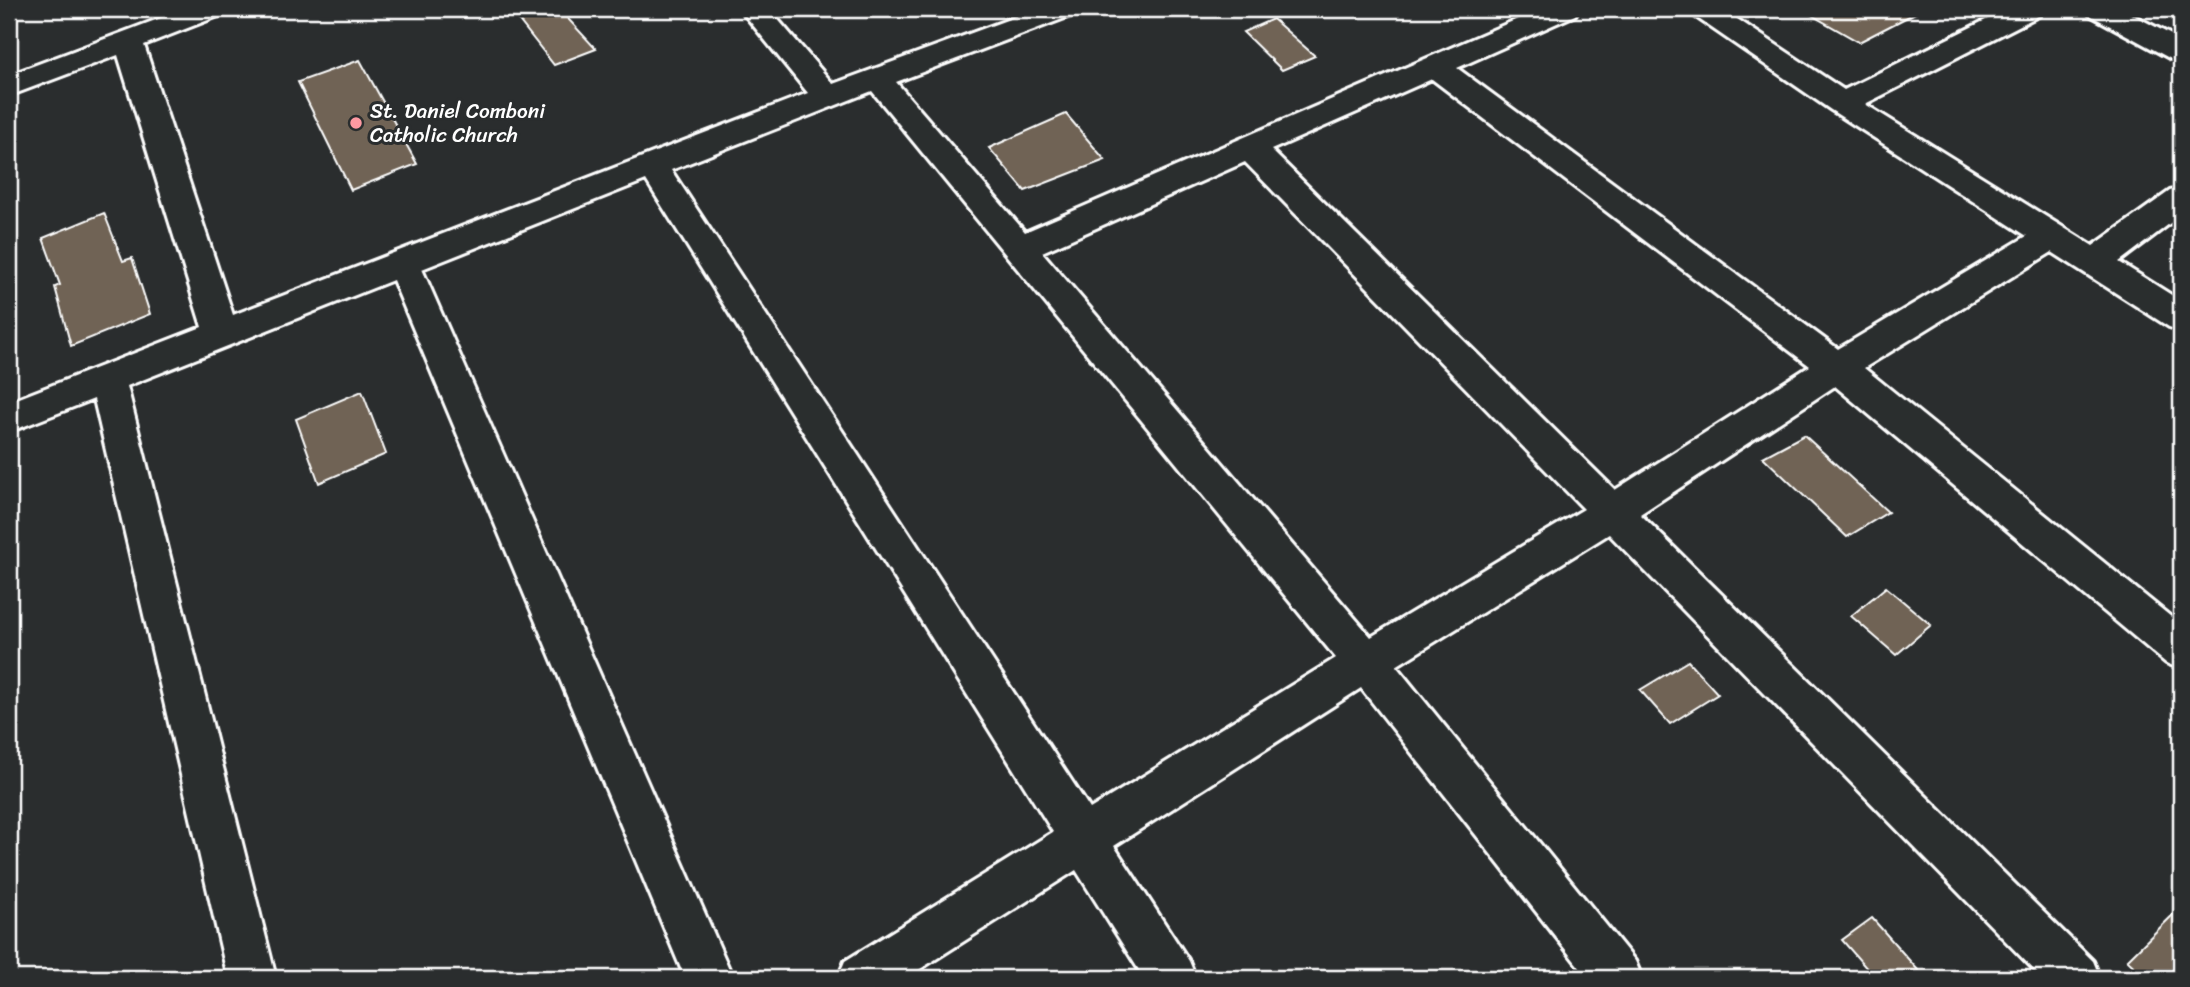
<svg xmlns="http://www.w3.org/2000/svg" width="2190" height="987" font-family="Sriracha,sans-serif">
<rect width="100%" height="100%" fill="#2a2d2e"/>
<filter id="ink" filterUnits="userSpaceOnUse"><feTurbulence type="fractalNoise" baseFrequency=".0143" numOctaves="2"/><feDisplacementMap in="SourceGraphic" scale="14" xChannelSelector="R" yChannelSelector="G"/><feConvolveMatrix kernelMatrix="1 2 1 2 8 2 1 2 1" color-interpolation-filters="sRGB"/></filter>
<g filter="url(#ink)">
<g fill="#6f6355" stroke="#fff" stroke-width="2">
<path d="M510 9H559L596 49 554 65Z"/>
<path d="M1801 9H1923L1859 42Z"/>
<path d="M1273 19 1315 56 1282 70 1243 32Z"/>
<path d="M360 60 417 164 351 190 298 82Z"/>
<path d="M1066 114 1105 160 1025 191 989 148Z"/>
<path d="M104 213 123 261 132 258 150 314 71 346 55 287 60 285 43 238Z"/>
<path d="M362 391 386 454 319 483 296 419Z"/>
<path d="M1804 435 1888 512 1847 537 1763 457Z"/>
<path d="M1886 587 1931 625 1896 655 1851 616Z"/>
<path d="M1688 661 1718 694 1670 724 1640 690Z"/>
<path d="M2181 907V978H2146L2127 960Z"/>
<path d="M1872 918 1925 978H1875L1842 940Z"/>
</g>
<g fill="none" stroke-linecap="round" stroke-linejoin="round">
<defs>
<g id="minor">
<path d="M185 9H225L221 15 144 45 233 315 808 93 740 9H769L833 84 1037 9H1077L1073 15 896 82 1025 232 1541 9H1579L1575 15 1457 68 1838 349 2027 236 1831 110 1693 15 1689 9H1722L1844 90 2008 9H2044L2040 15 1865 104 2093 246 2170 191 2181 188V215L2119 262 2181 301V331L2169 327 2052 252 1864 368 2181 625V669L2166 663 1835 386 1640 514 2093 961 2100 978H2042L1609 534 1396 666 1635 961 1642 978H1588L1361 688 1114 846 1189 961 1196 978H1144L1076 870 906 978H838L845 961 1053 832 646 180 422 269 733 978H685L393 280 127 386 276 978H228L94 399 9 432V402L202 327 118 55 9 96V75ZM1432 79 1810 366 1615 490 1271 150ZM872 91 1336 658 1090 809 671 170ZM1245 162 1584 509 1371 637 1042 252Z"/>
<path d="M2086 9H2121L2181 40V61L2171 59 2090 15Z"/>
</g>
</defs>
<use href="#minor" stroke="#fff" stroke-width="6"/>
<use href="#minor" fill="#2a2d2e" fill-rule="evenodd"/>
</g>
</g>
<circle fill="#ff9aa2" stroke="#2a2d2e" stroke-width="2.5" cx="356" cy="123" r="7"/>
<g text-anchor="middle" stroke-width="6" stroke-linejoin="round" paint-order="stroke">
<g font-size="21" fill="#fff" stroke="#2a2d2e" text-anchor="start">
<text x="370" y="118">St. Daniel Comboni<tspan x="370" dy="24">Catholic Church</tspan></text>
</g>
</g>
<rect width="2190" height="987" fill="none" stroke="#2a2d2e" stroke-width="35"/>
<rect x="18" y="18" width="2155" height="952" fill="none" stroke="#fff" stroke-width="2.5" filter="url(#ink)"/>
</svg>
